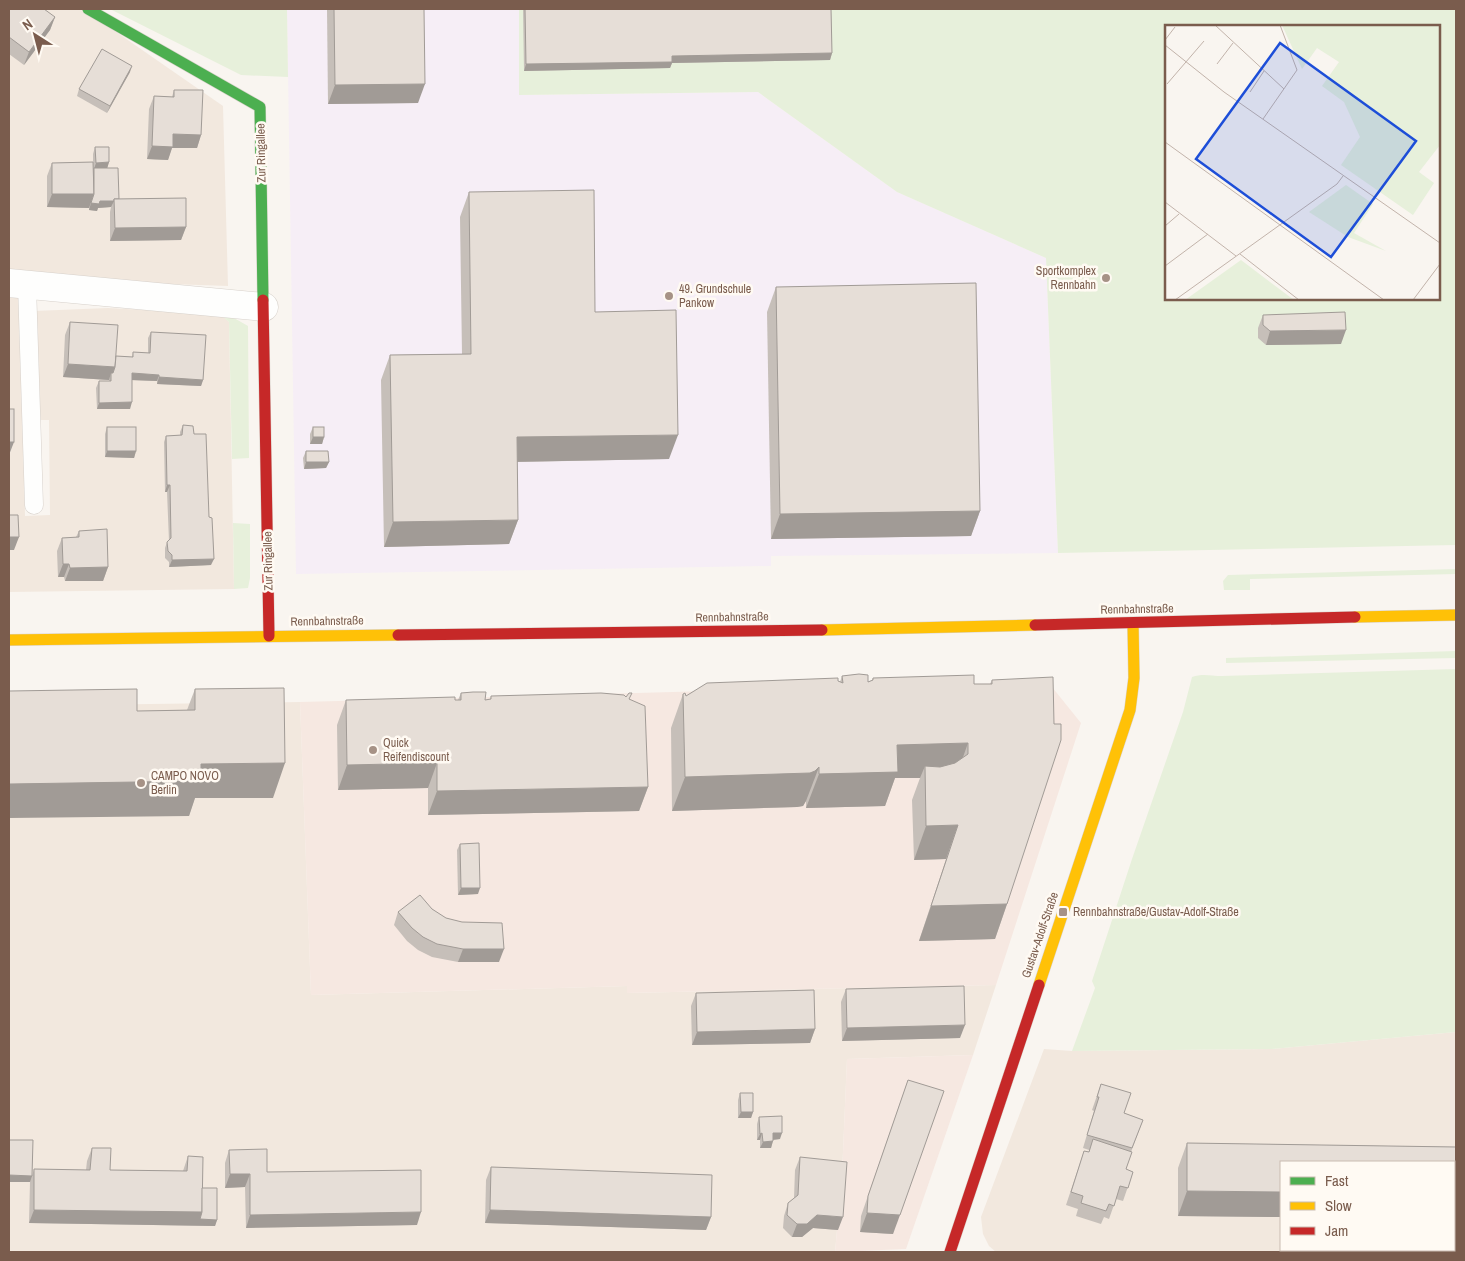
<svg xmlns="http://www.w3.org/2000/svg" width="1465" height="1261" font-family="'Archivo Narrow',sans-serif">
<rect width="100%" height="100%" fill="#f9f5f0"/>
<g fill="#f2e8de" fill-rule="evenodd">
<path d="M9 9H83L223 106 228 286 142 283 9 270Z"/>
<path d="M9 294 21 295 25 516 50 515 49 420H36L34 311 108 308 220 314 229 322 234 589 9 592Z"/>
<path d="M300 702 311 995 627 986 628 993 996 985 973 1055 847 1059 842 1175 835 1252H9V706Z"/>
<path d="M1456 1032V1252H996L989 1246 983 1234 981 1217 1044 1049 1072 1051 1272 1049ZM1281 1162H1454V1250H1281Z"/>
</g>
<g fill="#f6e8e1">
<path d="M1048 682 1081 723 996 985 627 993V986L311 995 300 702Z"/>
<path d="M973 1055 906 1249 835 1252 842 1175 847 1059Z"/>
</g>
<path fill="#f6eef6" d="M287 9H519L520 95 758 92 897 192 1046 258 1058 553 771 556V566L296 574Z"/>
<g fill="#e7f0db" fill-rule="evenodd">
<path d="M110 9H287L288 77 241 75Z"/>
<path d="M519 9H1456V545L1058 553 1046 258 897 192 758 92 519 95ZM1166 26H1439V299H1166Z"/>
<path d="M220 314H227L248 326 249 458 232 459 229 322Z"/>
<path d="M233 523 250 524V578L248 588 234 589Z"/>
<path d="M1456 569V574L1250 579V590H1224L1223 581 1228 575Z"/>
<path d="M1456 651V658L1226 663V658Z"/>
<path d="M1456 669V1032L1272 1049 1072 1051 1095 988 1092 981 1132 859 1183 712 1192 677C1203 673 1211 676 1222 676Z"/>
</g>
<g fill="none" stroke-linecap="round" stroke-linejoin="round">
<defs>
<path id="lane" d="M27 285 34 505"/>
<path id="street" d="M9 283 264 307"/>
<path id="fast" d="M88 9 260 107 263 300"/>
<g id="slow">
<path d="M1355 617 1456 615"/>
<path d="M822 630 1035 625"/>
<path d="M9 640 398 635"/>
<path d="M1039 985 1130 710 1134 678 1133 623"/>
</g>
<g id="jam">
<path d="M263 300 269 636"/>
<path d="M1035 625 1355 617"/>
<path d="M398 635 822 630"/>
<path d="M950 1252 1039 985"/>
</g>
</defs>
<use href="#lane" stroke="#d7d1cb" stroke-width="19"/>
<use href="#street" stroke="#d7d1cb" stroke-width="29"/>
<use href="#fast" stroke="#d9d2cb" stroke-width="12"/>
<use href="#slow" stroke="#d9d2cb" stroke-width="12"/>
<use href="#jam" stroke="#d9d2cb" stroke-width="12"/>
<use href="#lane" stroke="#fefefd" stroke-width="18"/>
<use href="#street" stroke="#fefefd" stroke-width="28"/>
<use href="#fast" stroke="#4caf50" stroke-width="11"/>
<use href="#slow" stroke="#ffc107" stroke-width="11"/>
<use href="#jam" stroke="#c62828" stroke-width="11"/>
</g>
<g fill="#c6bfb9">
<path d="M9 9 55 17 50 30 24 65 9 54Z"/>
<path d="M327 9H424L418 103 328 104Z"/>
<path d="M523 9H831L832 53 830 60 672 63 670 68 524 71Z"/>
<path d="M130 72 107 113 77 96 79 89Z"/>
<path d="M174 90 201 135 197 148H172L168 160 147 159 149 109 154 96 172 97Z"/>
<path d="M95 147 109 162 107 168 119 199 186 227 181 240 110 241V212L111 207 98 208 97 211 89 210V208L47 207V176L52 163 93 162V154Z"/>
<path d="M469 192 595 312 669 459 517 462 518 520 509 544 384 547 381 380 390 355 462 354 460 217Z"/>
<path d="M776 287 980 511 971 536 771 539 767 312Z"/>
<path d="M1263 315 1341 344 1266 345 1258 338V328Z"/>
<path d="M70 322 116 356 132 357 133 352 148 353V338L151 332 203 380 201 386 157 384V381L132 380 130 409H97L96 388 99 381H109V380L63 377 65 335Z"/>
<path d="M183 425 194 434 211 565 169 567V562L165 558V548L167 542 169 541 167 492H165L164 442 166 436 180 435V432Z"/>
<path d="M107 427 136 451 134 458 105 457V434Z"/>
<path d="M313 427 324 437 322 444H310V434Z"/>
<path d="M306 451 329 462 326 468 304 469 303 458Z"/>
<path d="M79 531 108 567 103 581H65L64 577H58L57 551 62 538 76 537Z"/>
<path d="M842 676 868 682 872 680 873 678 974 684H990L992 680 1007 904 995 939 919 941 946 859 914 860 912 800 920 778H895L885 806 806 808V801L803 806 797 807 672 811 671 728 683 694 686 696 840 682Z"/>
<path d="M195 689 273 798H195L189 816 137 711 187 710Z"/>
<path d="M461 693 485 700H490L491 696 630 699 648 787 639 811 428 815V788L338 790 337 725 346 700H458Z"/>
<path d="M460 844 478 894 458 895 457 850Z"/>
<path d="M432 909 499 962H458L432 957 418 950 407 941 394 925 398 912Z"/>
<path d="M846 989 960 1038 842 1041 841 1002Z"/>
<path d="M696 993 815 1029 810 1043 692 1045 691 1006Z"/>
<path d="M908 1080 893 1234 860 1232 861 1216Z"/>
<path d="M1101 1084 1124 1113 1143 1120 1131 1152 1126 1169 1133 1172 1123 1201 1116 1199 1109 1219 1104 1217 1101 1224 1076 1216 1078 1209 1066 1205 1084 1151 1089 1152V1150L1083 1148 1094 1111 1092 1110Z"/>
<path d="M740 1093 753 1112 751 1118H738V1100Z"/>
<path d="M759 1117 780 1139 773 1140 771 1148H760V1140H757V1124Z"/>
<path d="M9 1140 32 1176 34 1169 86 1170 87 1161 92 1148 110 1170 183 1171 188 1156 217 1220 215 1226 29 1223 30 1182H9Z"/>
<path d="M1187 1143 1456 1147V1219H1454V1162H1281V1217L1178 1216V1168Z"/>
<path d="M229 1150 267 1172 417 1225 246 1228 245 1187 225 1188V1163Z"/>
<path d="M800 1157 838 1230 813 1228 802 1237H792L783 1228 784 1216 788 1203 794 1198 795 1170Z"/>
<path d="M491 1167 711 1217 706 1230 485 1223 486 1180Z"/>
</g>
<g fill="#a19b96">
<path d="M55 17 50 30 24 65 29 52Z"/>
<path d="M832 53 830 60 672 63 670 68 524 71 526 64 672 56Z"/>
<path d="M132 66 130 72 107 113 110 106Z"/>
<path d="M425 84 418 103 328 104 335 85Z"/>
<path d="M173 134 201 135 197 148H172L168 160 147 159 152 146Z"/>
<path d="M109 162 107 169H94L96 163Z"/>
<path d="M52 194H94L89 208 47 207Z"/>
<path d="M100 201H114L111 207 98 208 97 211 89 210 91 203Z"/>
<path d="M186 227 181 240 110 241 115 228Z"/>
<path d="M1346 330 1341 344 1266 345 1270 331Z"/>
<path d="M68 364 115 367 111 379V373L109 380 63 377Z"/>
<path d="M132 373 159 375 157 381 130 380Z"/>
<path d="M159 377 203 380 201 386 157 384Z"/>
<path d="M132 402 130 409H97L99 403Z"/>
<path d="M678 435 669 459 508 462 517 437Z"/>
<path d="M313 437H324L322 444H310Z"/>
<path d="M9 442H14L9 455Z"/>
<path d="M107 451H136L134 458 105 457Z"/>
<path d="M306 462H329L326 468 304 469Z"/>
<path d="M167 485H170L167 492H165Z"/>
<path d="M980 511 971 536 771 539 780 514Z"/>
<path d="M518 520 509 544 384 547 393 522Z"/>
<path d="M9 537H19L14 550H9Z"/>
<path d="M214 559 211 565 169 567 172 560Z"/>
<path d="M63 564H69L64 577H58Z"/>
<path d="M108 567 103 581H65L70 568Z"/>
<path d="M968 743 956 777 925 766 920 778H895L885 806 806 808 819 774 897 745Z"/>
<path d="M285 763 273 798H195L189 816 9 818V784L201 764Z"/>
<path d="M437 763 428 788 338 790 347 765Z"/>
<path d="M819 767 806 801 803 806 797 807 672 811 685 777Z"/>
<path d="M648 787 639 811 428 815 437 791Z"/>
<path d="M958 825 946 859 914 860 926 826Z"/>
<path d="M461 888H480L478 894 458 895Z"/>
<path d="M1007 904 995 939 919 941 931 906Z"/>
<path d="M463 949H504L499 962H458Z"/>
<path d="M965 1025 960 1038 842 1041 847 1028Z"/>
<path d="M815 1029 810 1043 692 1045 697 1032Z"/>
<path d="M741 1112H753L751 1118H738Z"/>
<path d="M762 1133 760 1140H757L760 1134Z"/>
<path d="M773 1133H782L780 1139 771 1140Z"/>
<path d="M773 1141 771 1148H760L763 1142Z"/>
<path d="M230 1174H250L245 1187 225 1188Z"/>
<path d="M9 1175 32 1176 30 1182H9Z"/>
<path d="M1187 1191 1281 1192V1217L1178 1216Z"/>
<rect x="1454" y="1194" width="2" height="25"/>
<path d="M34 1210 202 1212 217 1220 215 1226 29 1223Z"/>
<path d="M490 1210 711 1217 706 1230 485 1223Z"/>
<path d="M421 1212 417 1225 246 1228 250 1215Z"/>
<path d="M867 1213 900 1215 893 1234 860 1232Z"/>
<path d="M817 1215 843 1217 838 1230 813 1228 802 1237H792L797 1224Z"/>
</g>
<g fill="#e6ded7" stroke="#a19b96">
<path d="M9 9H44L55 17 29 52 9 37Z"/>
<path d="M334 9H424L425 84 335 85Z"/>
<path d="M525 9H831L832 53 672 56V62L526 64Z"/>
<path d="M102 49 132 66 110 106 79 89Z"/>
<path d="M174 90H203L201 135 173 134V147L152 146 154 96 174 97Z"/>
<path d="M95 147H109V162L96 163Z"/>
<path d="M93 162 94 194H52V163Z"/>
<path d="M94 168H118L119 199H114V201H100L99 204 91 203 94 194Z"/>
<path d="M594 190 595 312 676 310 678 435 517 437 518 520 393 522 390 355 471 354 469 192Z"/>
<path d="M186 198V227L115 228 114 199Z"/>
<path d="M976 283 980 511 780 514 776 287Z"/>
<path d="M1345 312 1346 330 1270 331 1263 325V315Z"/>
<path d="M70 322 118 325 115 367 68 364Z"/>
<path d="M151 332 206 335 203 380 159 377V375L132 373V402L99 403V381H111V373H113L115 367 116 356 133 357V352L150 353Z"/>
<rect x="9" y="409" width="5" height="33"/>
<path d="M183 425 193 426 194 434H206L209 517 212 518 214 559 172 560V555L168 551 167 542 171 538 170 485H167L166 436 182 435Z"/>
<rect x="107" y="427" width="29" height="24"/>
<rect x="313" y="427" width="11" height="10"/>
<path d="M306 451H328L329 462H306Z"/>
<path d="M9 515H18L19 537H9Z"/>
<path d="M107 529 108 567 70 568 69 564H63L62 538 79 537V531Z"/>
<path d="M859 674 868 675V682L873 680V678L974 675V684H992V680L1053 677 1054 724H1061V740L1007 904 931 906 958 825 926 826 925 766 940 767 955 763 968 754V743L897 745 898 772 819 774V767L815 771 810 773 685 777 683 694 685 693 686 696 707 683 838 678V681L843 683 842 676Z"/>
<path d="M284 688 285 763 201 764V781L9 784V691L137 689V711L195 710V689Z"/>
<path d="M473 692H486L485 700 491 699V696L601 693 624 695 626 697 629 693H632L629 699 645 706 648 787 437 791V763L347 765 346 700 455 697V700H461V693Z"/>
<path d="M479 843 480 888H461L460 844Z"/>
<path d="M420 895 432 909 446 918 462 922 502 923 504 949H463L437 944 423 937 412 928 398 912Z"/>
<path d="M964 986 965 1025 847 1028 846 989Z"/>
<path d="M814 990 815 1029 697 1032 696 993Z"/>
<path d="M908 1080 944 1091 900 1215 867 1213 868 1196Z"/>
<path d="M1101 1084 1131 1093 1124 1113 1143 1120 1132 1148 1087 1135 1099 1097H1097Z"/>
<path d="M740 1093H753V1112H741Z"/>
<path d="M782 1116V1133H773V1141L763 1142 762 1133 760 1134 759 1117Z"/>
<path d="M1093 1139 1132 1152 1126 1169 1133 1172 1128 1188 1120 1186 1114 1206 1109 1204 1106 1211 1081 1203 1083 1196 1071 1192 1084 1151 1089 1152Z"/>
<path d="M9 1140H33L32 1176 9 1175Z"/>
<path d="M1187 1143 1456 1147V1194H1454V1162H1281V1192L1187 1191Z"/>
<path d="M92 1148H111L110 1170 187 1171 188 1156 203 1157 202 1212 34 1210V1169L90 1170Z"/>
<path d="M267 1149V1172L421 1170V1212L250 1215V1174H230L229 1150Z"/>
<path d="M800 1157 847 1162 843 1217 817 1215 807 1224H797L787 1215 788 1203 798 1195Z"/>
<path d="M491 1167 712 1175 711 1217 490 1210Z"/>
<path d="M202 1188H217V1220L200 1219 202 1212Z"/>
</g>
<g fill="#a69286" stroke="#fffaf3" stroke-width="2">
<circle cx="1106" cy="278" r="5"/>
<circle cx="669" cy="296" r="5"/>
<circle cx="373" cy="750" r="5"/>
<circle cx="141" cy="783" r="5"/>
<rect x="1058" y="907" width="10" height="10" rx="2.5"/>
</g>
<g text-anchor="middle" stroke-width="5" stroke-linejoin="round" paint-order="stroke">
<g font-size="12" fill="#7a5c4d" stroke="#fffaf3">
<text transform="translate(261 153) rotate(-91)" y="4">Zur Ringallee</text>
<text transform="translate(268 561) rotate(-91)" y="4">Zur Ringallee</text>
<text transform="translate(1137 609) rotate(-1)" y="4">Rennbahnstraße</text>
<text transform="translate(732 617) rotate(-1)" y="4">Rennbahnstraße</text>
<text transform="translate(327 621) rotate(-1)" y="4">Rennbahnstraße</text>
<text transform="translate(1040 935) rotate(-71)" y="4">Gustav-Adolf-Straße</text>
</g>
<g font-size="12" fill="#7a5c4d" stroke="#fffaf3" text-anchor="start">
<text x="1096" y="275" text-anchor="end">Sportkomplex<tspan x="1096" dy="14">Rennbahn</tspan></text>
<text x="679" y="293">49. Grundschule<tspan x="679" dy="14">Pankow</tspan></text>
<text x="383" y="747">Quick<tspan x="383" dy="14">Reifendiscount</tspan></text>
<text x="151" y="780">CAMPO NOVO<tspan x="151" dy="14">Berlin</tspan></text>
<text x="1073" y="916">Rennbahnstraße/Gustav-Adolf-Straße</text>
</g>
</g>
<g transform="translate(1165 25)">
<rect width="275" height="275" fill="#f9f5f0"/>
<path d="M117 0H275V120L254 147 269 158 248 190 176 140 195 112 179 77 157 61 174 37 152 23 137 44ZM181 160 208 179 189 208 221 226 183 212 144 187Z" fill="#e7f0db"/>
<path d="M76 235 129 275H20Z" fill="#e7f0db"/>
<path fill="none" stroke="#c2b3aa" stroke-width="1" d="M50 0 119 64M0 15 10 2M0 20 59 67 275 218M52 39 68 18M2 59 39 16M85 67 99 46M98 94 132 45 115 0M0 117 219 275M0 177 71 231M0 201 14 189M75 229 134 275M0 241 43 209M10 275 172 159 178 151M248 275 275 239"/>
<path fill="#1d4ed8" fill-opacity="0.15" stroke="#1d4ed8" stroke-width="2.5" d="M115 18 251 116 166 232 31 134Z"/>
<rect width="275" height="275" fill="none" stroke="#7a5c4d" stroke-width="2.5"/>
</g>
<rect width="1465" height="1261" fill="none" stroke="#7a5c4d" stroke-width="20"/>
<rect x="1280" y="1161" width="175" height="90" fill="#fffaf3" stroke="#cabbb1"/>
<rect x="1290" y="1177" width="25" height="8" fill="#4caf50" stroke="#cabbb1"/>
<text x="1325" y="1186" font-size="15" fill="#7a5c4d">Fast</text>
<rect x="1290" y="1202" width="25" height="8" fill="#ffc107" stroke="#cabbb1"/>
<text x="1325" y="1211" font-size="15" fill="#7a5c4d">Slow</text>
<rect x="1290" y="1227" width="25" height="8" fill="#c62828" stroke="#cabbb1"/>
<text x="1325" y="1236" font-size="15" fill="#7a5c4d">Jam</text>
<g transform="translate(35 35) rotate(324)" stroke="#fffaf3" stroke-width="4" paint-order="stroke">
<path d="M0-4L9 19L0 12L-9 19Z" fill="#7a5c4d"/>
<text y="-8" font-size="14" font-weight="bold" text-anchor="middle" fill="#7a5c4d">N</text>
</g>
</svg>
